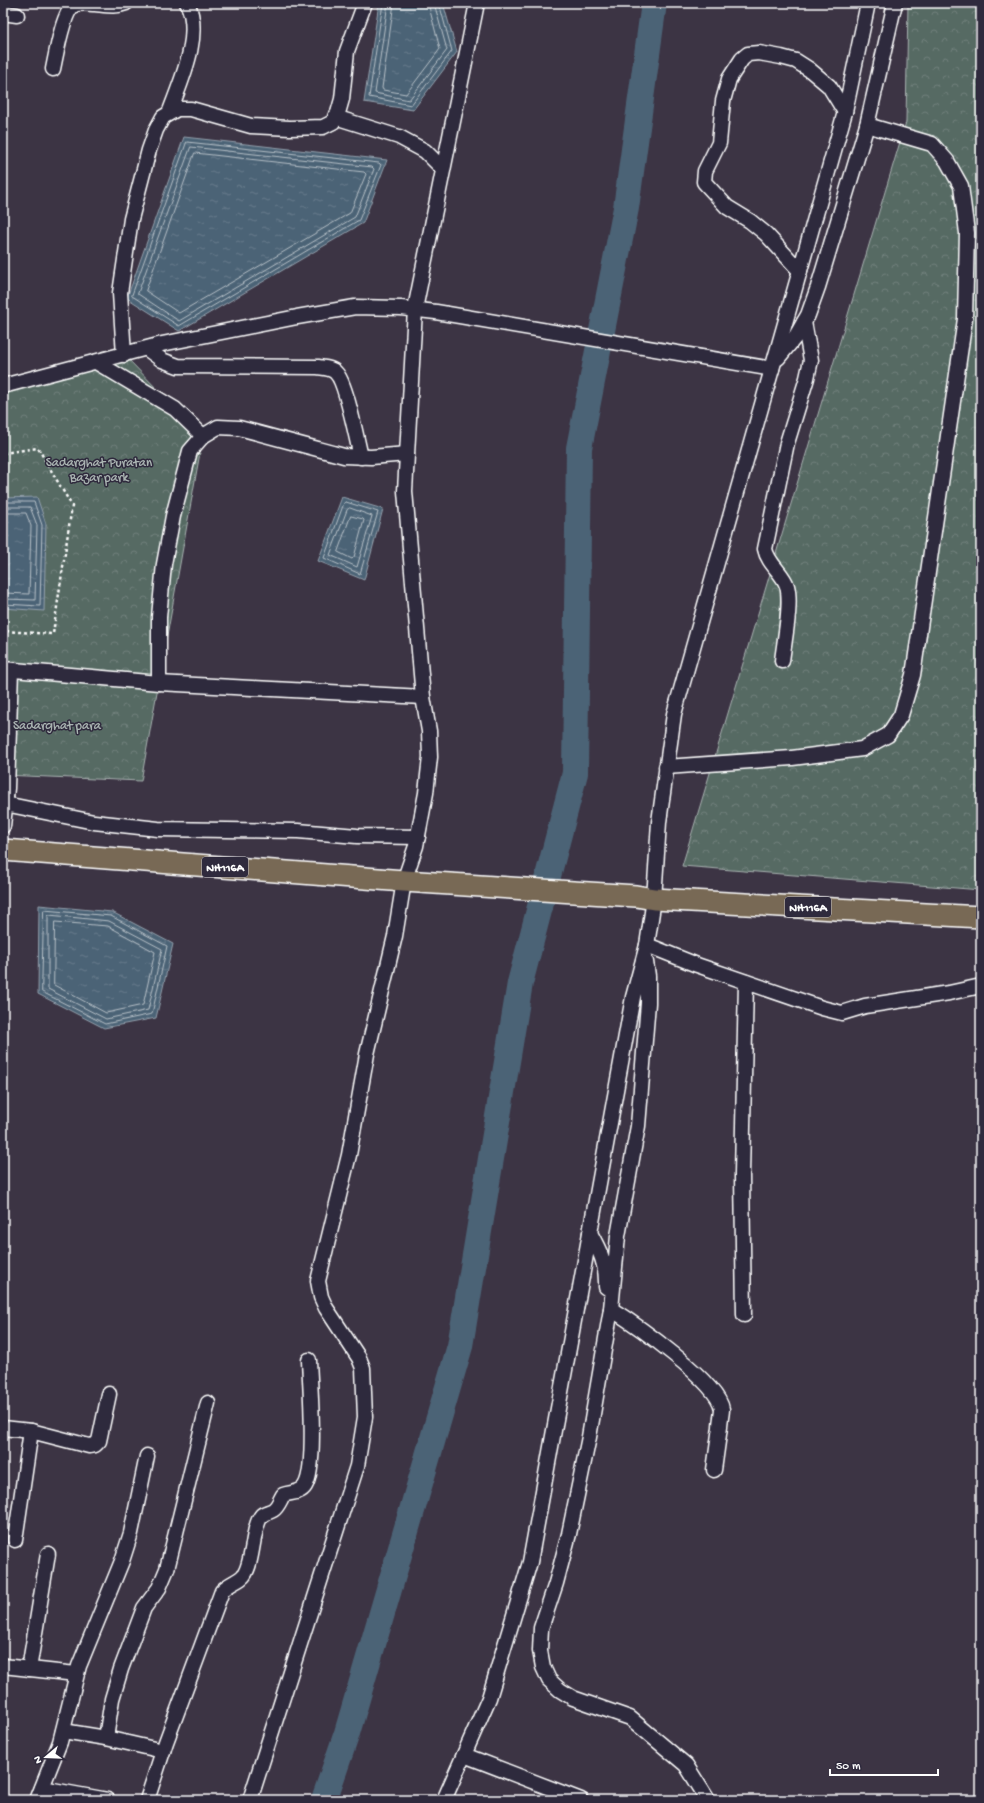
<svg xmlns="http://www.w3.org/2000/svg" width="984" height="1803" font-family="'Gochi Hand',sans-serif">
<defs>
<pattern id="park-crowns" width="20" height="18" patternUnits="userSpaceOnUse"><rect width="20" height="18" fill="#566a64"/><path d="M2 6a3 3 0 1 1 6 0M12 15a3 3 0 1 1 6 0" fill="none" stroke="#6f807b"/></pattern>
<pattern id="water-ripples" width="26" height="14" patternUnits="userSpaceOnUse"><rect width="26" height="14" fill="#4c6376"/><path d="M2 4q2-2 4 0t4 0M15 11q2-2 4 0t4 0" fill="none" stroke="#677a8b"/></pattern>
</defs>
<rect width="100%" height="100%" fill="#3c3444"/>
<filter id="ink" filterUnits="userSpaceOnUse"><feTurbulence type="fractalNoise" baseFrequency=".025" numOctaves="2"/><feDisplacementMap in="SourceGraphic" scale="8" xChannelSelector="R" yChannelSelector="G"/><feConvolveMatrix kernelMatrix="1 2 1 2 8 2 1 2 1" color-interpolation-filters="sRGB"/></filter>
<g filter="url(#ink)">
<g fill="url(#park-crowns)" stroke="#aab4b2">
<path d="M908 3H981V890L682 866 906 122Z"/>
<path d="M124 355 203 436 141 781 3 775V388Z"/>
</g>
<g fill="url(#water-ripples)" stroke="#94a1ad">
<path d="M379 3H443L457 52 413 110 364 102Z"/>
<path d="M184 137 387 160 363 223 179 331 127 298Z"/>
<path d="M37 497 46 524 44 611 3 608V498Z"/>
<path d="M342 497 383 509 364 580 318 561Z"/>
<path d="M39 905 112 912 173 944 156 1018 104 1028 38 994Z"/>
</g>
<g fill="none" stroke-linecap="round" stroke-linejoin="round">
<g stroke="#b7c1c8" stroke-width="1">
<path d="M383 3 369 97 411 105 452 51 439 3"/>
<path d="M388 3 375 93 409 100 447 50 434 3"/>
<path d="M394 3 382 88 383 90 406 94 440 49 428 3"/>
<path d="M187 142 379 163 381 165 359 220 179 326 132 296Z"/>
<path d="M191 147 372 167 374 169 355 217 179 321 138 294Z"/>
<path d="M195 153 364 172 366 174 350 213 179 313 146 291Z"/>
<path d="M3 502H34L42 525 40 606 3 604"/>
<path d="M346 502 378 512 360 574 324 558 344 503Z"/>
<path d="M3 507H30L37 525 35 600 3 599"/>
<path d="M350 508 372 516 357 567 330 555 347 510Z"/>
<path d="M3 513H26L31 526 29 594 3 593"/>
<path d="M351 516 363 519 364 520 354 557 352 559 338 552Z"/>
<path d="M44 910 111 916 167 946 152 1014 105 1024 42 992Z"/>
<path d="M49 915 109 921 162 949 148 1010 106 1019 48 989V917Z"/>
<path d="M55 922 108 926 155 952 143 1005 106 1013 54 985Z"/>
</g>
<path stroke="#4c6376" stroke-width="26" d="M324 1800 347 1733 460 1346 520 983 575 773 579 448 626 208 654 3"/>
<defs>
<g id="minor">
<path d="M3 13 17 15"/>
<path d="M53 69C56 55 63 12 74 5 80 2 89 4 95 4 106 5 116 7 126 3"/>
<path d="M170 111C181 81 203 34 187 3"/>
<path d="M335 117 399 137 425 151 443 169"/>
<path d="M800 271 766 234 750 221 727 207 704 182 705 171 719 143 723 101 729 79 742 59 748 54 759 53 781 57 796 61 810 70 829 86 845 112"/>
<path d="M147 349 162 360 178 366 318 367C324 368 332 368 336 373 346 382 357 441 361 457"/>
<path d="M124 355 120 293 131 219 149 150 156 130 163 117 177 109H191L251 126 290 128 323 127 333 122 338 113 342 99 347 51 365 3"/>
<path d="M778 358 796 336 808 315 818 287 867 125 895 3"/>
<path d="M96 362 175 409 203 436"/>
<path d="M3 386 162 344 297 317 355 307 401 308 436 312 772 369"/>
<path d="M782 661C784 642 792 604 787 586 783 573 768 564 765 549L787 443 807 378 811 360 804 322"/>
<path d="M3 669 159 683 423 697"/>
<path d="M159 683V617L164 564 173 516 190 451 203 436 218 427 239 428 344 456 371 457 407 454"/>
<path d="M666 767 792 758 862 749 888 735 901 715 913 675 965 319 967 233 961 186 947 161 932 144 867 125"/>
<path d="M5 804 94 822 158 829 298 831 357 836 418 837"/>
<path d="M3 826 7 788 11 670"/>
<path d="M647 945 697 965 822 1008 842 1013 865 1006 949 993 981 986"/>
<path d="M646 962 648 976V1003L638 1126 618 1236 611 1309 589 1437 569 1534 556 1583 541 1628 540 1651 543 1667 549 1680 560 1690 573 1698 630 1718 686 1765 708 1800"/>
<path d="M590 1233C600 1251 607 1265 606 1287"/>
<path d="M611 1309C635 1324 718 1382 722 1409 722 1414 720 1421 720 1427 718 1441 716 1456 714 1470"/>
<path d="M744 1315 742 1175 746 982"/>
<path d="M3 1428 31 1431 89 1446 95 1445 99 1441 109 1394"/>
<path d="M15 1540 31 1431"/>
<path d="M3 1666 76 1674"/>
<path d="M29 1669 48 1554"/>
<path d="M63 1731 106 1738 163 1751"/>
<path d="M106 1738 112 1699 121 1669 144 1608 159 1588 167 1569 208 1403"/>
<path d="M464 1755 581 1800"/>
<path d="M42 1788 108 1800"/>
<path d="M37 1800 60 1742 79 1666 122 1561 131 1533 147 1456"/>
<path d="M147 1800 166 1742 222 1591C229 1583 240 1581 244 1575 254 1561 252 1526 262 1515 264 1513 270 1512 273 1510 278 1507 280 1500 283 1495 290 1492 300 1494 305 1486 317 1467 310 1385 309 1360"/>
<path d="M250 1800 357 1466 365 1417 363 1368 359 1358 326 1308 321 1297 318 1281 349 1155 367 1054 395 936 404 881 416 846 426 793 430 757 429 731 423 697 405 491 415 309 477 3"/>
<path d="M444 1800 489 1698 530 1562 633 997 647 945 654 899 659 822 674 714 845 112 868 3"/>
</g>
<path id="highway" d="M3 850 404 881 636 896 654 899 981 917"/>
</defs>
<use href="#minor" stroke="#fff" stroke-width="17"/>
<use href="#highway" stroke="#fff" stroke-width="24"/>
<path stroke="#fff" stroke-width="2.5" stroke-dasharray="3 3" stroke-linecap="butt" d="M3 453 38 448 72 506 53 634 3 631"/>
<use href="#minor" stroke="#2f2a3d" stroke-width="14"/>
<use href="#highway" stroke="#786954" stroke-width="21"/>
</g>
</g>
<g text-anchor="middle" stroke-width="3" stroke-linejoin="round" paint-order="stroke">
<g fill="#2f2a3d" stroke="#c1bfc5" stroke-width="1">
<rect x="202" y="857" width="46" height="20" rx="3"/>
<rect x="785" y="897" width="46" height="20" rx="3"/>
</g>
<g font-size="12" font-weight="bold" fill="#fff">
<text x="225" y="871">NH116A</text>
<text x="808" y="911">NH116A</text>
</g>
<g font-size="13" fill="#aab4b2" stroke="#2f2a3d">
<text x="99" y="466">Sadarghat Puratan<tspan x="99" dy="15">Bazar park</tspan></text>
<text x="57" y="729">Sadarghat para</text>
</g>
</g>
<rect width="984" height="1803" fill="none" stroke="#2f2a3d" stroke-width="16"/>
<rect x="8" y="8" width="968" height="1787" fill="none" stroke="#fff" stroke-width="1.5" filter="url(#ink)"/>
<g transform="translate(46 1757) rotate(251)" stroke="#2f2a3d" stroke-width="3" paint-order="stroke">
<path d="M0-3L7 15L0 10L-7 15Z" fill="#ffffff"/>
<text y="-6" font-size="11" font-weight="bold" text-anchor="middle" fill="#ffffff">N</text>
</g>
<path d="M830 1769v6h108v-6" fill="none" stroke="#ffffff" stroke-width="2"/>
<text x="836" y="1769" font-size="12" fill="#ffffff" stroke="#2f2a3d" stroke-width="3" paint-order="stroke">50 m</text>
</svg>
